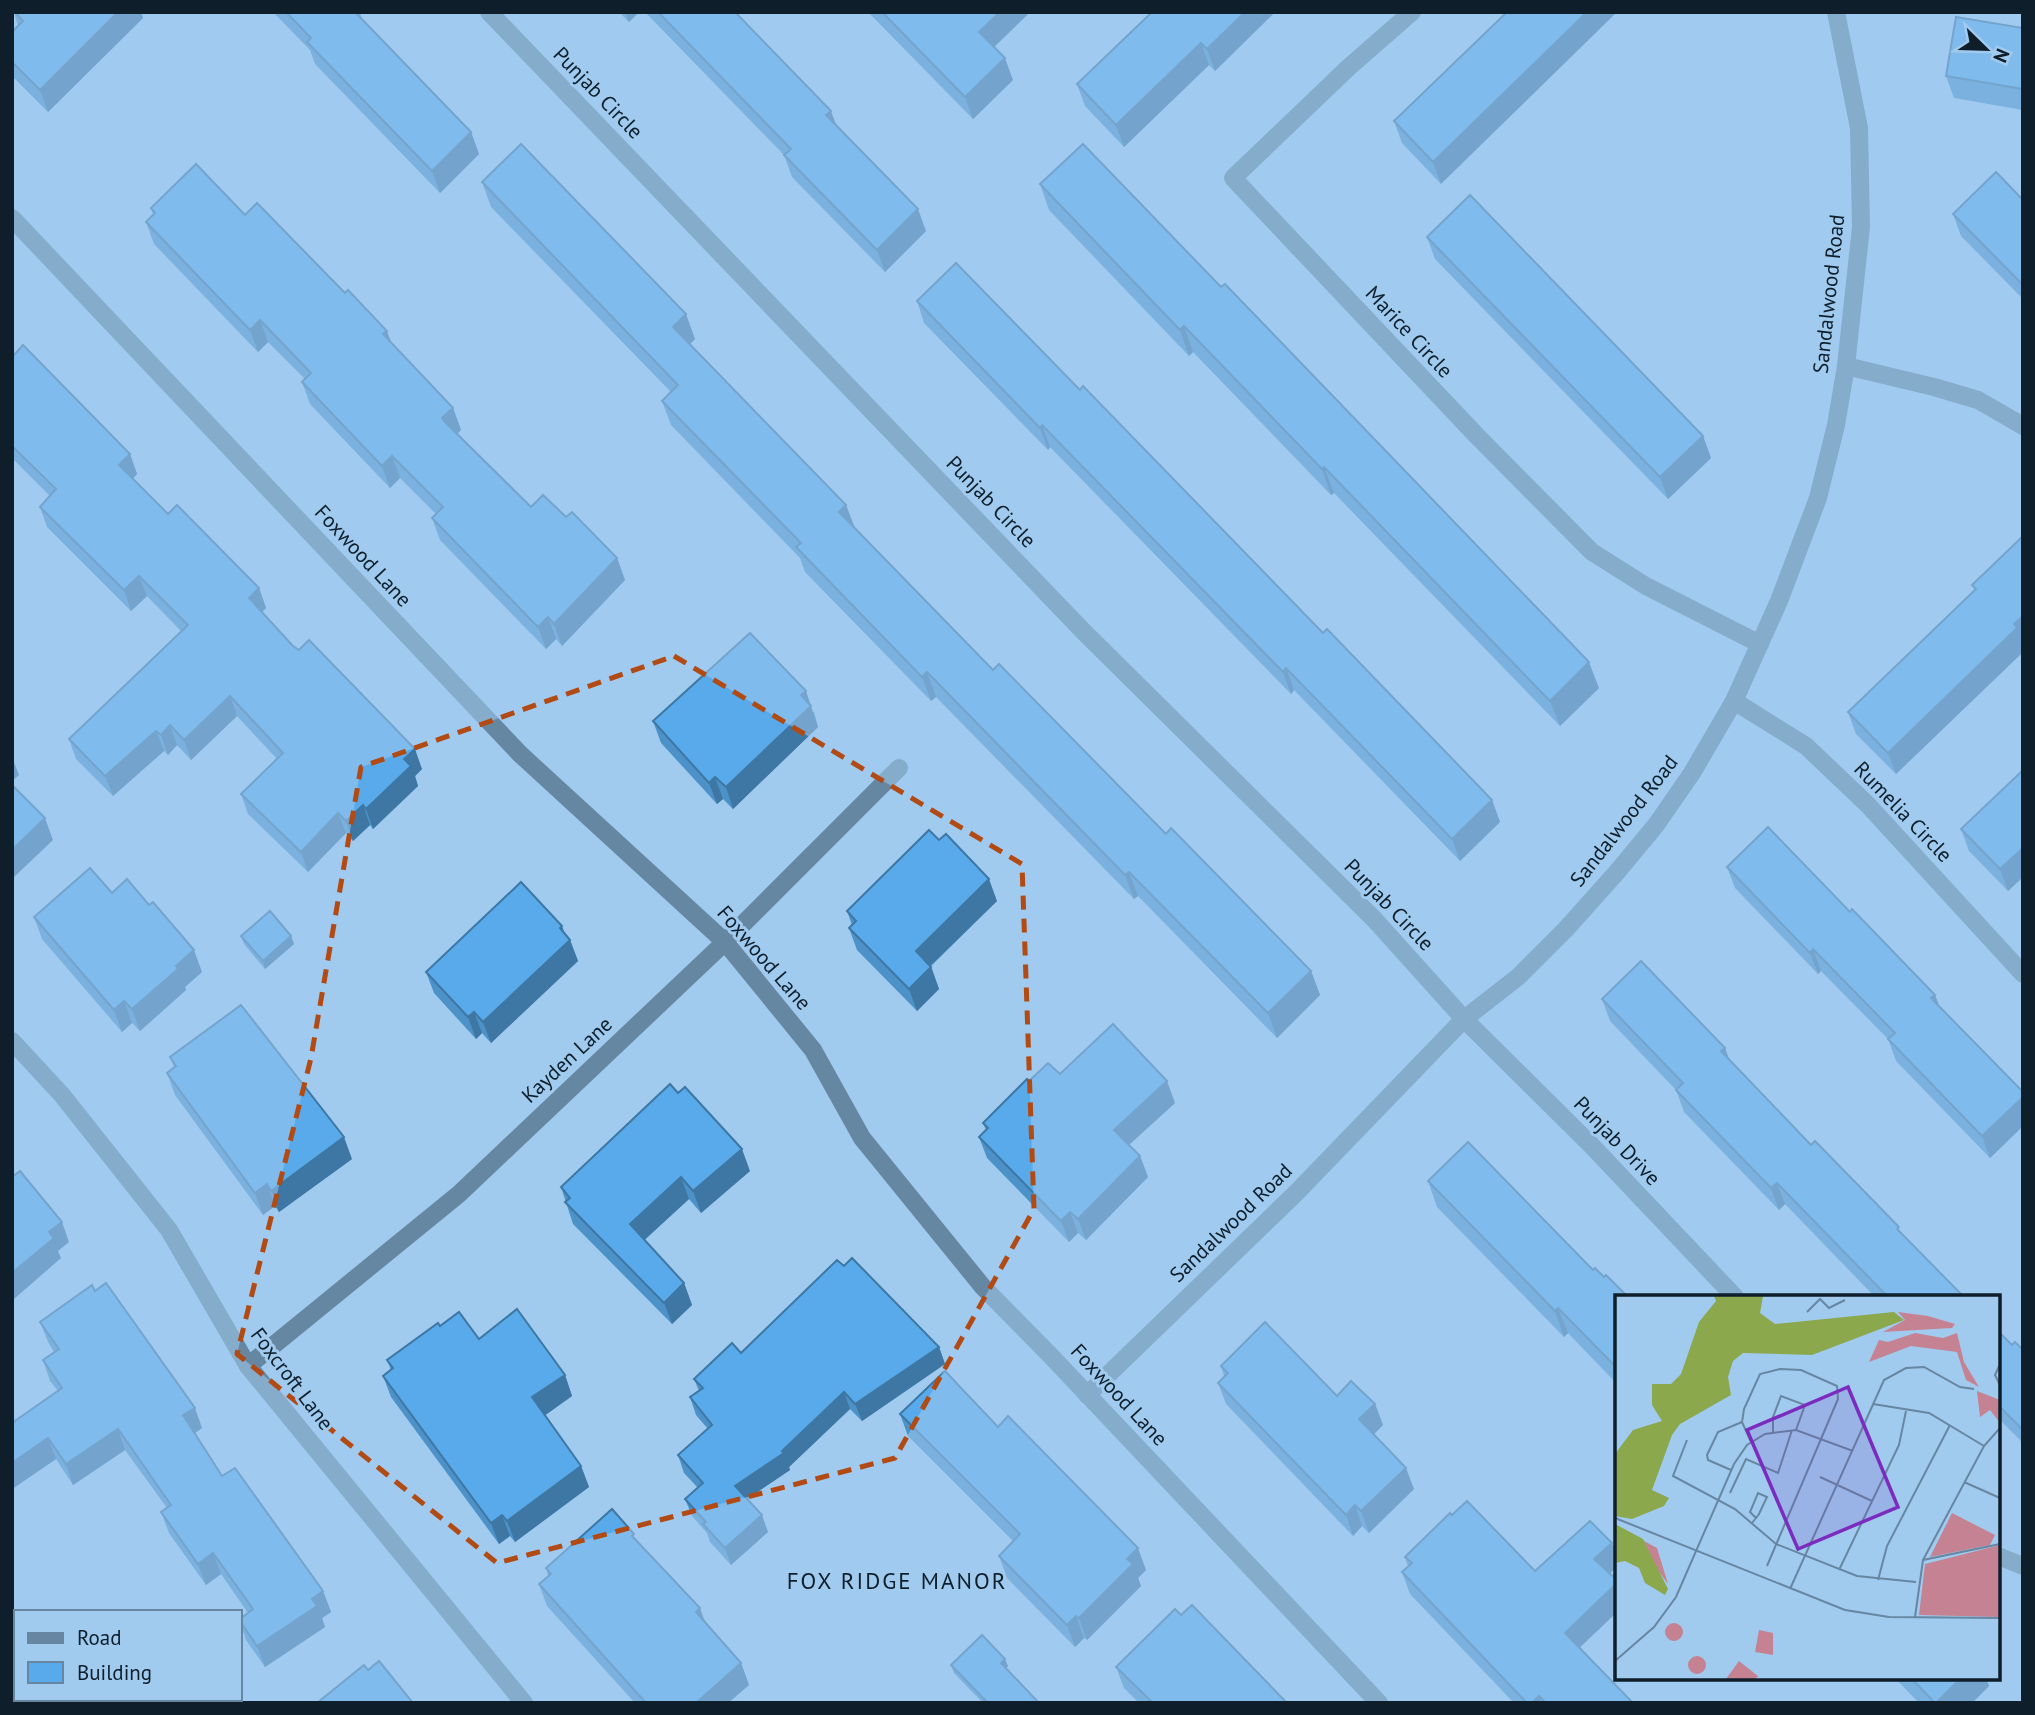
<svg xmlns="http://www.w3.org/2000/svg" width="2035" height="1715" font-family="'PT Sans',sans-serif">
<rect width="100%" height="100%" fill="#a0cbef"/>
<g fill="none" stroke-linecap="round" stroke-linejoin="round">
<g stroke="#6687a2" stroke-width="18">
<path d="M489 12 1084 632 1374 919 1464 1019 1593 1147 1735 1297"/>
<path d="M1412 12 1349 67 1233 178 1477 436 1592 552 1646 586 1760 644"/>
<path d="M12 218 520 754 725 942 813 1050 862 1138 983 1287 1050 1355 1379 1703"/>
<path d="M1846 366 1934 387 1978 400 2023 426"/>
<path d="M1734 701 1806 746 1868 805 2023 974"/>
<path d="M12 1041 62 1095 169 1230 248 1366 524 1703"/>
<path d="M248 1366 459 1194 725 942 899 768"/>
<path d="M1087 1395 1296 1193 1464 1019 1518 977 1566 929 1617 872 1656 825 1692 773 1734 701 1779 601 1818 498 1836 425 1846 366 1861 227 1859 128 1836 12"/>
<path d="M1998 1556 2023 1566"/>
</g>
</g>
<g fill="#4c92c9">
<path d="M14 12H141L143 18 48 112 12 76V32L18 26Z"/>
<path d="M273 12H360L362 20 471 132 479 154 440 193 315 64 310 50Z"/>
<path d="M619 12H639L629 22Z"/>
<path d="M645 12H735L836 125 926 231 885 272 792 177 784 155Z"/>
<path d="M868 12H1030L994 47 1013 80 973 119Z"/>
<path d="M1275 12 1215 71 1209 65 1124 147 1085 106 1077 84Z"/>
<path d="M1507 12 1441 184 1402 143 1394 121Z"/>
<path d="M2023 28V110L1954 98 1946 76Z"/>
<path d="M482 182 695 339 690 344 846 505 855 528 993 670 1311 971 1320 995 1277 1038 1138 896 1134 899 936 697 931 701 805 572 800 558 671 425 662 401 671 392 491 207Z"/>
<path d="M1040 184 1599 688 1560 726 1334 493 1331 495 1193 352 1189 356 1049 210Z"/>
<path d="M2023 200V299L1961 236 1953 214Z"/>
<path d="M151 208 245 215 391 343 453 408 461 430 457 434 531 507 566 517 617 558 625 580 562 646 556 639 546 649 440 540 432 518 436 514 400 478 390 488 310 404 302 382 305 379 268 342 258 352 154 244 146 222 153 214Z"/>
<path d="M1427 237 1703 436 1711 458 1668 499 1435 259Z"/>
<path d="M917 301 1080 390 1323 633 1492 800 1500 822 1460 861 1294 690 1291 694 1050 447 1048 450 924 323Z"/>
<path d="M12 353 130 454 137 474 133 478 168 514 259 588 266 608 262 612 293 646 422 769 415 776 418 786 373 829 370 825 353 841 346 833 308 872 248 814 241 794 277 759 237 716 191 760 177 745 168 755 164 751 113 796 76 759 69 739 181 631 147 596 131 611 47 527 40 507 50 496 14 460 12 462Z"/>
<path d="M2023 536V652L1896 774 1856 734 1848 712 1975 591 1972 585Z"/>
<path d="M814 712 818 727 733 809 723 799 717 804 661 743 653 721Z"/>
<path d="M2023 770V877L2008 891 1969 851 1961 829Z"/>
<path d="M1727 867 1850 912 1935 995 1939 1006 2023 1092V1126L1990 1158 1896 1061 1888 1039 1821 971 1818 974 1735 888Z"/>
<path d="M112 893 202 972 185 987 186 990 140 1031 132 1023 122 1032 42 939 34 917Z"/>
<path d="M997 901 931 966 939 989 917 1011 857 950 849 928 852 925 847 911Z"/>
<path d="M565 934 570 940 578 961 491 1043 482 1033 476 1039 434 993 426 972Z"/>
<path d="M241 936H291L294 944 265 969 244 944Z"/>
<path d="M1602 999 1725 1048 1729 1060 1811 1145 1900 1232 1964 1297H1875L1785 1204 1779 1210 1684 1112 1676 1090 1610 1021Z"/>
<path d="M170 1057 352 1159 279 1212 275 1206 263 1215 175 1095 167 1073 174 1067Z"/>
<path d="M1060 1074 1175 1103 1129 1145 1140 1156 1148 1177 1086 1240 1078 1233 1069 1242 987 1158 979 1137 986 1130 983 1123 1029 1081Z"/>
<path d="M750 1171 701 1213 689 1199 644 1240 684 1283 692 1305 672 1324 573 1224 561 1187Z"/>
<path d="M1428 1181 1593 1270 1604 1277 1617 1297V1384L1568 1333 1564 1337 1437 1207Z"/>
<path d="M40 1322 202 1428 194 1434 222 1476 323 1591 331 1612 322 1618 325 1627 265 1667 246 1640 240 1622V1619L248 1613 221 1574 206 1585 169 1533 161 1512 167 1508 125 1450 73 1485 56 1459 12 1489V1423L58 1391 50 1381 43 1360 54 1352 48 1342Z"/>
<path d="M440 1326 479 1339 565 1375 572 1396 545 1415 581 1466 589 1487 515 1542 510 1536 499 1544 391 1397 383 1376 391 1370 387 1360Z"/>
<path d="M1998 1331 2012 1345 2023 1350V1443L1998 1418Z"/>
<path d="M939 1347 945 1364 862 1421 850 1409 789 1467 790 1470 747 1499 768 1532 731 1565 710 1542 707 1533 692 1516 685 1499 698 1488 684 1473 678 1455 708 1429 696 1415 690 1397 699 1391 694 1379 741 1353Z"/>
<path d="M1221 1366 1337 1396 1375 1404 1383 1425 1374 1434 1414 1489 1369 1533 1362 1526 1353 1536 1226 1404 1218 1383 1224 1376Z"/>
<path d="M900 1414 998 1427 1146 1570 1138 1578 1141 1586 1087 1640 1084 1638 1075 1647 1007 1578 999 1556 1013 1541 908 1436Z"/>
<path d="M637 1542 741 1663 749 1685 728 1703H635L547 1606 539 1584 548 1576 546 1568Z"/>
<path d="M1612 1543 1617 1557V1567L1610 1573 1617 1580V1612L1580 1647 1633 1703H1514L1410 1594 1402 1572 1408 1566 1405 1557 1535 1571Z"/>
<path d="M951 1665 1008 1666 1006 1668 1039 1703H983L954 1673Z"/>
<path d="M1116 1667 1287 1703H1139L1124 1688Z"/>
<path d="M1895 1678H1986L1989 1686 1972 1703H1919Z"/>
</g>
<g fill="#3e77a4">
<path d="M118 12H141L143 18 48 112 40 90Z"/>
<path d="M625 12H639L629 22Z"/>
<path d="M1000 12H1030L987 54 979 32Z"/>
<path d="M1245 12H1275L1215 71 1207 49Z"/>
<path d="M1587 12H1617L1441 184 1433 162Z"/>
<path d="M1201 43 1209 65 1124 147 1116 125Z"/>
<path d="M1005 58 1013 80 973 119 965 97Z"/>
<path d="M831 111 839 133 826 115Z"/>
<path d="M471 132 479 154 440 193 432 171Z"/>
<path d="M918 209 926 231 885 272 877 250Z"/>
<path d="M686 314 695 339 682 352 673 327Z"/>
<path d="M260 320 268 342 258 352 250 330Z"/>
<path d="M1184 326 1193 352 1189 356 1180 330Z"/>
<path d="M387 331 395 353 383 334Z"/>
<path d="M453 408 461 430 450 440 442 418Z"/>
<path d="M1042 425 1050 447 1048 450 1040 428Z"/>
<path d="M1703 436 1711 458 1668 499 1660 477Z"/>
<path d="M130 454 137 474 127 485 119 465Z"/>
<path d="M392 456 400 478 390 488 382 466Z"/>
<path d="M1324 467 1334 493 1331 495 1322 469Z"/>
<path d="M846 505 855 529 839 512Z"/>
<path d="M617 558 625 580 562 646 554 624Z"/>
<path d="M139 576 147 596 131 611 124 590Z"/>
<path d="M259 588 266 608 256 618 249 598Z"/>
<path d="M2023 616V652L1896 774 1888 753Z"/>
<path d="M548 617 556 639 546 649 538 627Z"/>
<path d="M1589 662 1599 688 1560 726 1550 701Z"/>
<path d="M1286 668 1294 690 1291 694 1283 672Z"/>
<path d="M927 672 936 697 931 701 922 677Z"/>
<path d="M806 691 818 727 733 809 726 787Z"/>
<path d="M230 696 237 716 191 760 184 740Z"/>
<path d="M170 725 177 745 168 755 161 735Z"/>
<path d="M156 731 164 751 113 796 105 776Z"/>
<path d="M415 749 422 769 415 776 418 786 373 829 366 809 404 759Z"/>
<path d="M12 757 19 775 12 781Z"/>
<path d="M715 777 723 799 717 804 709 783Z"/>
<path d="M1492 800 1500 822 1460 861 1452 839Z"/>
<path d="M363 805 370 825 353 841 346 821Z"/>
<path d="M338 813 346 833 308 872 301 852Z"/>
<path d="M45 818 53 840 12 879V850Z"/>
<path d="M2023 848V877L2008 891 2000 869Z"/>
<path d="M1129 872 1138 896 1134 899 1125 875Z"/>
<path d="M989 879 997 901 923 973 916 951Z"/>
<path d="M562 926 568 942 570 940 578 961 491 1043 483 1022Z"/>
<path d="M291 936 294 944 265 969 263 961Z"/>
<path d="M1813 949 1821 971 1818 974 1810 953Z"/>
<path d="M194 950 202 972 185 987 186 990 140 1031 132 1009 176 966Z"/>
<path d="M931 967 939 989 917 1011 909 989Z"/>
<path d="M1311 971 1320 995 1277 1038 1268 1013Z"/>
<path d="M1935 995 1943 1016 1931 998Z"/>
<path d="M124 1001 132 1023 122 1032 114 1010Z"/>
<path d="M474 1012 482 1033 476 1039 468 1017Z"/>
<path d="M1725 1048 1733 1070 1721 1051Z"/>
<path d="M1167 1081 1175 1103 1122 1151 1114 1130Z"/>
<path d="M2023 1097V1126L1990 1158 1982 1136Z"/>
<path d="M344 1137 352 1159 279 1212 271 1191Z"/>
<path d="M742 1149 750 1171 701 1213 693 1191Z"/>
<path d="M1140 1156 1148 1177 1086 1240 1078 1219Z"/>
<path d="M681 1177 689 1199 638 1246 630 1224Z"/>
<path d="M1777 1183 1785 1204 1779 1210 1771 1188Z"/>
<path d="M267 1184 275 1206 263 1215 255 1193Z"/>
<path d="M1070 1212 1078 1233 1069 1242 1061 1221Z"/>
<path d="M62 1222 69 1242 58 1251 61 1258 14 1299 12 1294V1273L49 1232Z"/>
<path d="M684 1283 692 1305 672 1324 664 1303Z"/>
<path d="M1558 1308 1568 1333 1564 1337 1555 1311Z"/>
<path d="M939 1347 945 1364 862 1421 855 1404Z"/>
<path d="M565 1375 572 1396 540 1419 532 1397Z"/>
<path d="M844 1392 850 1409 789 1467 790 1470 741 1503 735 1486 782 1451Z"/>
<path d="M1375 1404 1383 1425 1367 1441 1359 1419Z"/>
<path d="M195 1408 202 1428 190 1436 183 1415Z"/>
<path d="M118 1429 125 1450 73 1485 66 1464Z"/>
<path d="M48 1438 56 1459 12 1489V1463Z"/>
<path d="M581 1466 589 1487 515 1542 507 1521Z"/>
<path d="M1406 1468 1414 1489 1369 1533 1361 1511Z"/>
<path d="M1355 1505 1362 1526 1353 1536 1346 1515Z"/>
<path d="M502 1515 510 1536 499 1544 491 1523Z"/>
<path d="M762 1515 768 1532 731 1565 725 1548Z"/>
<path d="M1612 1543 1617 1557V1567L1602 1580 1594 1559Z"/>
<path d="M1138 1548 1146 1570 1138 1578 1141 1586 1087 1640 1079 1618 1127 1559Z"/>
<path d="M213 1553 221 1574 206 1585 198 1564Z"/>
<path d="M1617 1583V1612L1573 1654 1565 1633Z"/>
<path d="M323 1591 331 1612 322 1618 325 1627 265 1667 257 1646 312 1599Z"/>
<path d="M700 1608 708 1630 696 1612Z"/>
<path d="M1076 1616 1084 1638 1075 1647 1067 1625Z"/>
<path d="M13 1653 16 1661V1677L12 1679Z"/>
<path d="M1005 1659 1008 1666 1003 1671 1001 1663Z"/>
<path d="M741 1663 749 1685 728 1703H696Z"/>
<path d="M1961 1678H1986L1989 1686 1972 1703H1936Z"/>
<path d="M1539 1696 1541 1703H1532Z"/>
</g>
<g fill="#58aaea" stroke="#3e77a4" stroke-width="2">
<path d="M15 12H118L40 90 12 62V32L23 21Z"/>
<path d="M286 12H355L471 132 432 171 307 42 311 38Z"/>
<path d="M658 12H735L831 111 826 115 918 209 877 250 784 155 791 149Z"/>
<path d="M882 12H1000L979 32 1005 58 965 97Z"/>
<path d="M1152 12H1245L1207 49 1201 43 1116 125 1077 84Z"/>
<path d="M1507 12H1587L1433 162 1394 121Z"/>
<path d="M1956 17 2023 28V89L1946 76Z"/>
<path d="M521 144 686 314 673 327 846 505 839 512 993 670 999 664 1166 834 1171 828 1311 971 1268 1013 1129 872 1125 875 927 672 922 677 796 547 801 543 662 401 678 385 482 182Z"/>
<path d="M1083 144 1221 287 1225 284 1589 662 1550 701 1324 467 1322 469 1184 326 1180 330 1040 184Z"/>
<path d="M196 164 245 215 257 203 345 293 348 290 387 331 383 334 453 408 442 418 444 421 531 507 543 495 566 517 572 512 617 558 554 624 548 617 538 627 432 518 443 507 392 456 382 466 302 382 311 373 260 320 250 330 146 222 155 213 151 208Z"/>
<path d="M1996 172 2023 200V285L1953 214Z"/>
<path d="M1470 195 1703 436 1660 477 1427 237Z"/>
<path d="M956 263 1080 390 1083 386 1323 633 1327 629 1492 800 1452 839 1286 668 1283 672 1042 425 1040 428 917 301Z"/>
<path d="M23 345 130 454 119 465 168 514 177 505 259 588 249 598 293 646 299 650 309 640 415 749 404 759 411 766 366 809 363 805 346 821 338 813 301 852 241 794 283 753 230 696 184 740 170 725 161 735 156 731 105 776 69 739 188 625 139 576 124 590 40 507 56 489 12 446V353L14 355Z"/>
<path d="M2023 536V616L2014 624 2017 628 1888 753 1848 712 1976 589 1972 585Z"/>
<path d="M750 633 806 691 801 695 811 706 726 787 715 777 709 783 653 721Z"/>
<path d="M2023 770V848L2000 869 1961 829Z"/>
<path d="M12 785 45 818 12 850Z"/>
<path d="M1768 827 1850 912 1852 909 1935 995 1931 998 2023 1092V1097L1982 1136 1888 1039 1895 1033 1813 949 1810 953 1727 867Z"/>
<path d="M929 830 939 840 946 834 989 879 916 951 931 967 909 989 849 928 856 921 847 911Z"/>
<path d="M90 868 112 893 127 879 149 905 153 902 194 950 176 966 178 969 132 1009 124 1001 114 1010 34 917Z"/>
<path d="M521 882 562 926 560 928 570 940 483 1022 474 1012 468 1017 426 972Z"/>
<path d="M270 911 291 936 263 961 241 936Z"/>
<path d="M1641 961 1725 1048 1721 1051 1811 1145 1815 1141 1899 1227 1897 1229 1964 1297H1888L1777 1183 1771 1188 1676 1090 1683 1083 1602 999Z"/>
<path d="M241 1005 344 1137 271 1191 267 1184 255 1193 167 1073 176 1066 170 1057Z"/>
<path d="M1113 1024 1167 1081 1114 1130 1140 1156 1078 1219 1070 1212 1061 1221 979 1137 988 1128 983 1123 1027 1079 1029 1081 1048 1063 1060 1074Z"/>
<path d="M670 1084 678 1093 685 1087 742 1149 693 1191 681 1177 630 1224 684 1283 664 1303 565 1202 570 1198 561 1187Z"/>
<path d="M1468 1142 1593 1270 1595 1268 1604 1277 1606 1275 1628 1297H1617V1368L1558 1308 1555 1311 1428 1181Z"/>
<path d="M20 1171 62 1222 49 1232 54 1238 12 1273V1177Z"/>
<path d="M852 1258 939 1347 855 1404 844 1392 782 1451 784 1453 735 1486 762 1515 725 1548 703 1524 706 1522 685 1499 703 1483 678 1455 712 1425 690 1397 703 1388 694 1379 732 1343 741 1353 837 1260 844 1266Z"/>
<path d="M106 1283 195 1408 183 1415 222 1476 235 1468 323 1591 312 1599 317 1606 257 1646 240 1621V1619L253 1609 213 1553 198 1564 161 1512 171 1505 118 1429 66 1464 48 1438 12 1463V1423L62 1388 43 1360 59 1349 40 1322 92 1285 95 1291Z"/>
<path d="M517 1309 565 1375 532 1397 581 1466 507 1521 502 1515 491 1523 383 1376 393 1368 387 1360 438 1323 440 1326 459 1312 479 1339Z"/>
<path d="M1265 1322 1337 1396 1351 1381 1375 1404 1359 1419 1406 1468 1361 1511 1355 1505 1346 1515 1218 1383 1228 1373 1221 1366Z"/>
<path d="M1998 1331 2012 1345 2015 1342 2023 1350V1430L1998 1405Z"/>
<path d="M945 1371 998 1427 1008 1416 1138 1548 1127 1559 1133 1564 1079 1618 1076 1616 1067 1625 999 1556 1020 1534 900 1414Z"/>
<path d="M1467 1501 1535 1571 1590 1521 1612 1543 1594 1559 1617 1580V1583L1565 1633 1633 1703H1546L1539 1696 1532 1703H1527L1402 1572 1412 1563 1405 1557 1450 1513 1452 1515Z"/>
<path d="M612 1509 634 1534 632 1536 700 1608 696 1612 741 1663 696 1703H646L539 1584 551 1574 546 1568Z"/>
<path d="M1192 1605 1287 1703H1153L1116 1667 1175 1609 1181 1615Z"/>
<path d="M982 1635 1005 1659 1001 1663 1039 1703H988L951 1665Z"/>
<path d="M379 1661 413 1703H317L364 1665 368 1670Z"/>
<path d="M1911 1678H1961L1936 1703H1935Z"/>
</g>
<path d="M0 0H2035V1715H0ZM674 656 1022 864 1034 1209 895 1458 497 1563 237 1354 311 1058 361 767Z" fill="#a0cbef" fill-opacity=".55" fill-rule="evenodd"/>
<path fill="none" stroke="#b24a14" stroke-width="5" stroke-dasharray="14 9" stroke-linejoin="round" d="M674 656 1022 864 1034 1209 895 1458 497 1563 237 1354 311 1058 361 767Z"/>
<g text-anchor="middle" stroke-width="6" stroke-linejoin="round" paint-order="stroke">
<g font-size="21" fill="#0e1e2b" stroke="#a0cbef">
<text transform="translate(598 93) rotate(46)" y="7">Punjab Circle</text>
<text transform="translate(1829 294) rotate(-84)" y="7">Sandalwood Road</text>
<text transform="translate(1409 332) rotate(47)" y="7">Marice Circle</text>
<text transform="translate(991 502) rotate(46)" y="7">Punjab Circle</text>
<text transform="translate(363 556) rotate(47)" y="7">Foxwood Lane</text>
<text transform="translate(1903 812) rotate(46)" y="7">Rumelia Circle</text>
<text transform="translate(1624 821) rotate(-52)" y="7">Sandalwood Road</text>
<text transform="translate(1389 905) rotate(46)" y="7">Punjab Circle</text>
<text transform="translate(764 958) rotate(49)" y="7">Foxwood Lane</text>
<text transform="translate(567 1060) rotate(-43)" y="7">Kayden Lane</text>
<text transform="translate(1617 1141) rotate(46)" y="7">Punjab Drive</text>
<text transform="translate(1231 1223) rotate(-44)" y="7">Sandalwood Road</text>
<text transform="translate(292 1379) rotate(53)" y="7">Foxcroft Lane</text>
<text transform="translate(1119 1395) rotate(47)" y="7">Foxwood Lane</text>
</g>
<g font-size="23" letter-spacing="2" fill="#0e1e2b" stroke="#a0cbef">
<text x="897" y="1589">FOX RIDGE MANOR</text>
</g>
</g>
<g transform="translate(1615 1295)">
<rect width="385" height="385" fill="#a0cbef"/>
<path d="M283 17 313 21 340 29 337 33 268 37 290 25ZM300 38 328 43 342 38 349 67 364 92 351 85 342 57 296 51 254 67 264 45 273 47ZM362 96 385 105V128L375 115 365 122ZM337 218 380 240 375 250 315 262ZM29 246 42 253 53 289 40 271ZM385 250V322L304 320 310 269ZM50 337a9 9 0 1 1 18 0a9 9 0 1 1-18 0ZM144 335 158 338V360L140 357ZM73 370a9 9 0 1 1 18 0a9 9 0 1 1-18 0ZM124 366 143 381 141 384H111Z" fill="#c58292"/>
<path d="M99 1H148L145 18 160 29 279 17 289 25 197 60 128 58 118 66 113 82 116 100 65 129 57 140 37 195 54 203 49 211 17 224 0 221V159L18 135 47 126 37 110V89H56L66 79 84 27 101 6ZM0 229 28 244 53 294 50 300 30 288 24 273 10 266 0 268Z" fill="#8ba84d"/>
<path fill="none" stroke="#6686a1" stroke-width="2" d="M192 17 205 4 214 13 230 5M385 69 380 80 385 90M258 109 314 118 369 151M158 137V122L166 101 190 110 181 135M72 145 58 181 120 214 161 249 242 281 301 287M136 147 127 127 129 114 145 79 165 74 186 75 222 91 223 104 152 271M116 175 93 165 92 160 103 137 127 127M205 182 257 206M349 187 385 203M115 198 131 164 163 178 177 135M0 223 230 315 274 322 385 323M137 228 141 223 144 219 152 202 143 198 135 217 141 223M308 265 385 249M224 275 284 150 291 116M263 285 272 251 335 130M175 294 269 85 291 73 309 72 345 92 359 94M300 322 308 265 369 151 385 133M0 366 39 332 61 302 119 169 132 150 150 139 181 135 238 156"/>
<path fill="#7b2cbf" fill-opacity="0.15" stroke="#7b2cbf" stroke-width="3.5" d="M233 92 283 212 183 254 132 135Z"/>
<rect width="385" height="385" fill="none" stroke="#0e1e2b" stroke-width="3.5"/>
</g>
<rect width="2035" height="1715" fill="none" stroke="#0e1e2b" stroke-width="28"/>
<rect x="14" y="1610" width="228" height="91" fill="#a0cbef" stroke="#6686a1" stroke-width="2"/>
<rect x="28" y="1633" width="35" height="10" fill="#6687a2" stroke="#6686a1" stroke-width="2"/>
<text x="77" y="1645" font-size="21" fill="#0e1e2b">Road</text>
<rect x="28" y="1662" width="35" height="21" fill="#58aaea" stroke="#6686a1" stroke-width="2"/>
<text x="77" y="1680" font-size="21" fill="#0e1e2b">Building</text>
<g transform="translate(1986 49) rotate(113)" stroke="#a0cbef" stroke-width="5" paint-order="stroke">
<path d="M0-5L12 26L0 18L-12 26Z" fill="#0e1e2b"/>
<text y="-10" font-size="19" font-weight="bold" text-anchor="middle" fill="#0e1e2b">N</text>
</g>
</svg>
